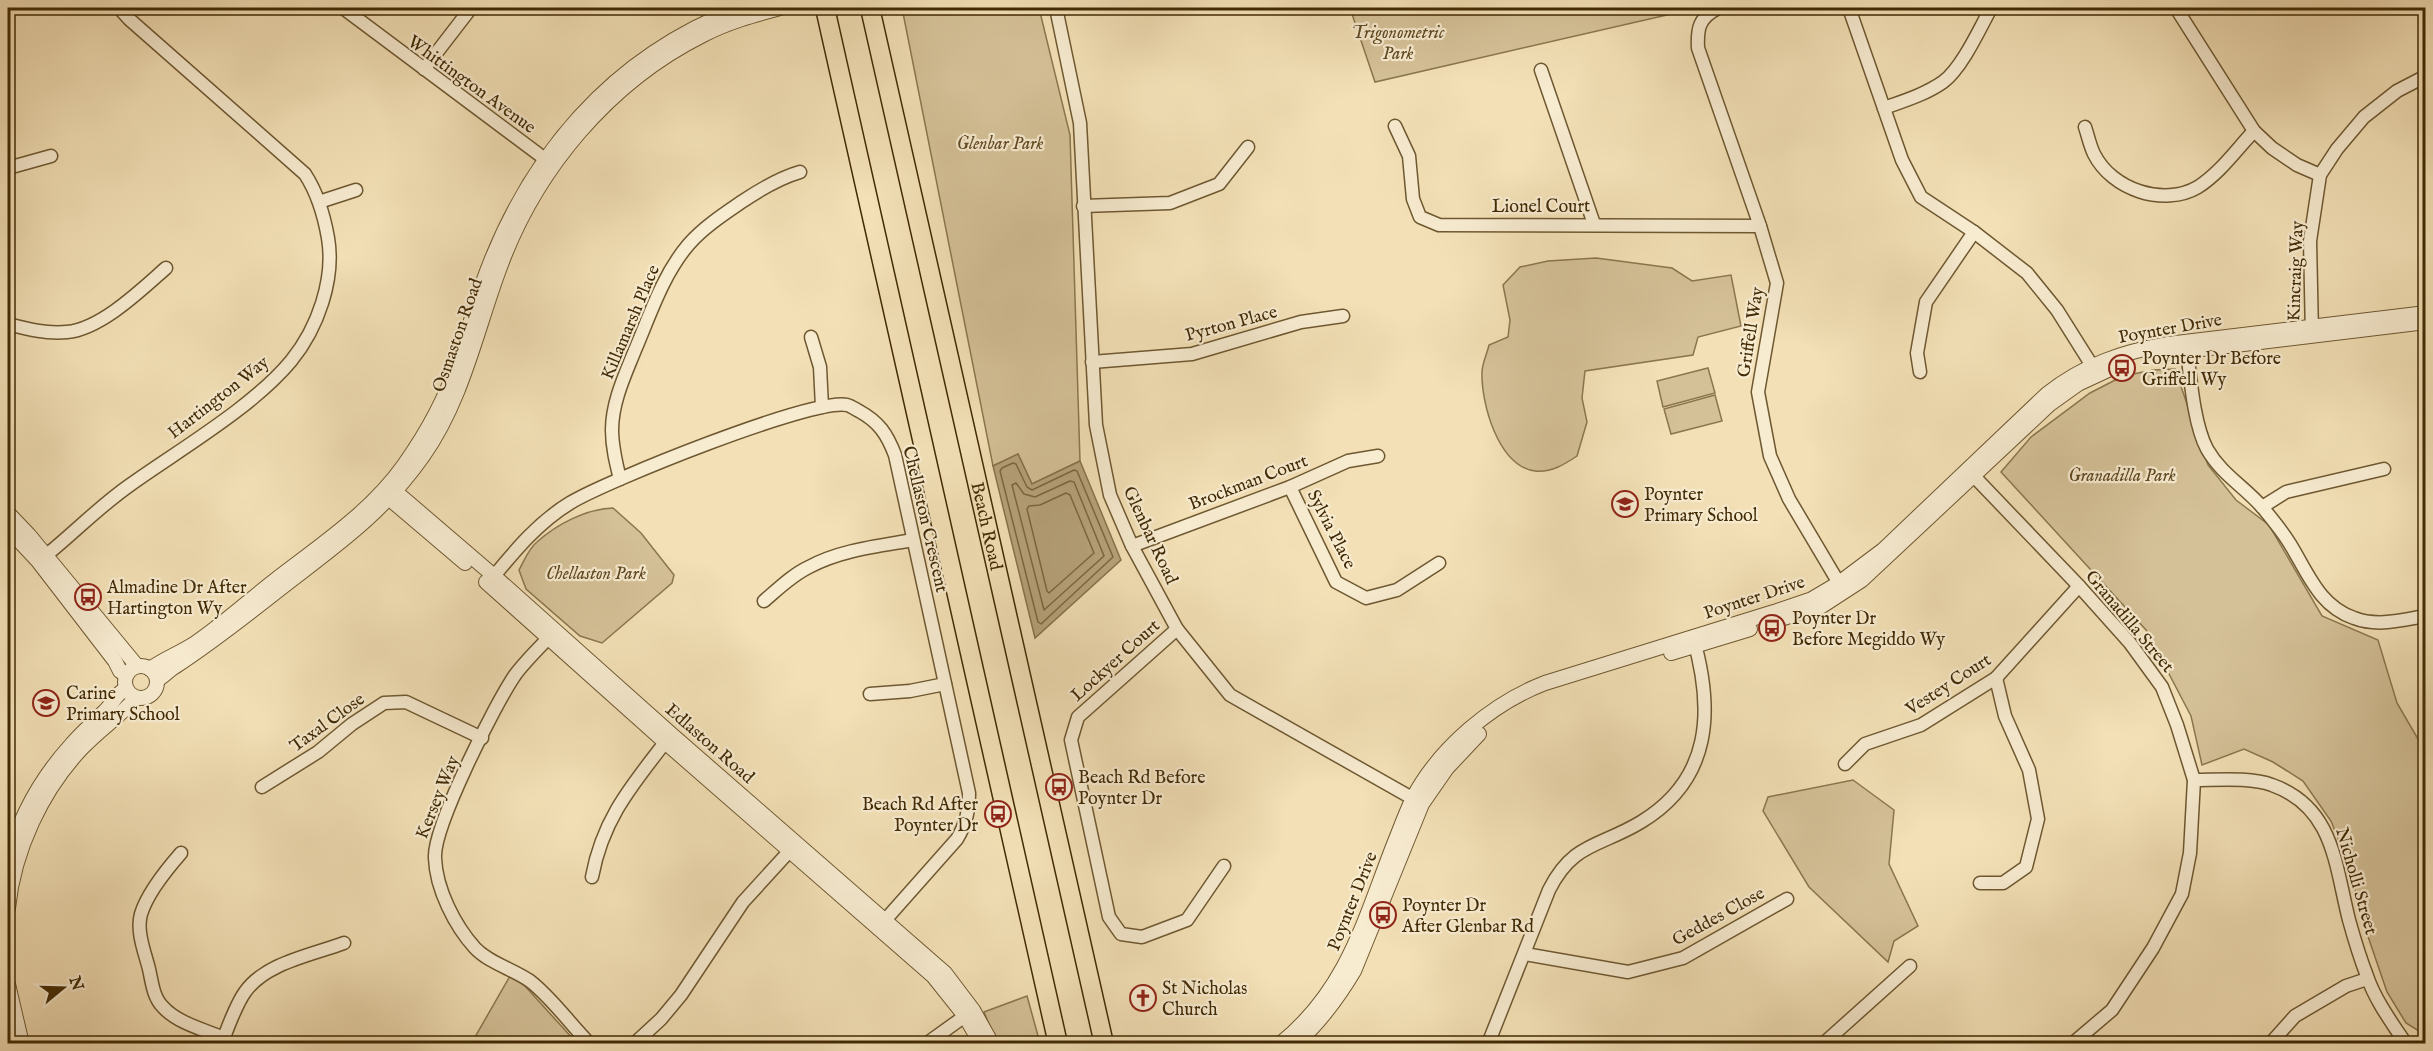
<svg xmlns="http://www.w3.org/2000/svg" width="2433" height="1051" font-family="'IM FELL English',serif">
<rect width="100%" height="100%" fill="#f3e0b6"/>
<filter id="stains"><feTurbulence type="fractalNoise" baseFrequency=".00333" numOctaves="4"/><feColorMatrix values="0 0 0 0 .2 0 0 0 0 .09 0 0 0 0 .02 0 0 0 .5 -.17"/></filter>
<radialGradient id="worn" r=".72"><stop offset=".6" stop-color="#630" stop-opacity="0"/><stop offset="1" stop-color="#630" stop-opacity=".3"/></radialGradient>
<g fill="#d5c198" stroke="#8b764e" stroke-width="1.5">
<path d="M902 8H1039L1070 135 1080 461 1032 484 1018 454 993 466Z"/>
<path d="M1350 8H1664L1667 15 1375 82Z"/>
<path d="M1596 258 1672 268 1692 281 1731 275 1741 326 1698 337 1693 355 1585 371 1582 398 1587 422 1577 456C1565 464 1551 473 1535 471 1498 466 1481 403 1482 372 1482 364 1487 354 1489 345L1508 337 1510 320 1503 285 1520 267 1548 261Z"/>
<path d="M1708 368 1715 393 1663 407 1657 381Z"/>
<path d="M2175 369 2208 465 2236 500 2269 525 2322 616 2378 640 2397 703 2425 751V1035L2406 1023 2387 992 2362 919 2349 866 2331 821 2303 781 2273 762 2244 749 2202 765 2191 716 2146 630 2001 472 2031 437 2090 393 2123 376 2153 370Z"/>
<path d="M1715 395 1722 421 1671 434 1664 409Z"/>
<path d="M613 508 641 533 674 575 672 583 602 643 580 636 526 589 519 570C524 561 529 548 537 542 557 524 586 509 613 508Z"/>
<path d="M1853 780 1894 810 1889 864 1918 926 1894 941 1888 962 1809 887 1763 811 1768 797Z"/>
<path d="M510 976 525 986 574 1040 571 1044H471Z"/>
<path d="M1027 996 1040 1043H997L984 1012Z"/>
</g>
<path fill="#b6a27a" stroke="#87724b" stroke-width="1.5" d="M1018 454 1032 484 1080 461 1121 560 1035 638 993 466Z"/>
<g fill="none" stroke-linecap="round" stroke-linejoin="round">
<g stroke="#7c6640" stroke-width="1.5">
<path d="M1013 463 1016 464 1027 487 1032 490 1074 470 1077 471 1113 557 1041 624 1038 622 1000 471 1002 468Z"/>
<path d="M1070 481 1074 482 1104 556 1044 610 1012 485 1016 483 1024 494 1035 497Z"/>
<path d="M1066 493 1070 495 1094 553 1049 593 1047 591 1027 509 1029 506 1040 505Z"/>
</g>
<defs>
<g id="minor">
<path d="M8 8H11"/>
<path d="M343 8 553 165"/>
<path d="M1056 8 1080 123 1096 425 1110 495 1132 546 1177 629 1230 695 1419 802"/>
<path d="M1718 8C1699 18 1697 28 1698 48L1760 226 1777 283 1758 392 1770 456 1789 499 1843 590"/>
<path d="M1849 8 1902 160 1921 197 1974 232 2027 273 2057 310 2096 372"/>
<path d="M2176 8 2254 131 2272 148 2297 165 2320 175"/>
<path d="M424 69 471 8"/>
<path d="M1541 70 1594 224"/>
<path d="M1884 108C1904 101 1926 94 1943 82 1962 68 1980 28 1991 8"/>
<path d="M1395 126 1409 156 1413 199 1420 217 1439 225 1760 226"/>
<path d="M2085 127C2088 136 2090 146 2094 154 2112 190 2164 207 2198 187 2220 173 2236 150 2254 131"/>
<path d="M8 168 51 156"/>
<path d="M319 202 356 190"/>
<path d="M1083 206 1170 203 1219 184 1248 147"/>
<path d="M8 324C27 329 46 334 67 332 101 329 141 290 166 268"/>
<path d="M2312 335 2310 241 2320 175 2337 149 2364 117 2397 91 2426 76"/>
<path d="M811 337 820 367 822 407"/>
<path d="M2186 342C2190 372 2193 423 2207 449 2221 474 2245 487 2263 508 2272 519 2283 532 2290 544 2308 573 2319 606 2354 618 2377 627 2402 620 2426 616"/>
<path d="M1092 362 1192 354 1301 322 1343 316"/>
<path d="M1920 372 1917 353 1926 302 1974 232"/>
<path d="M1968 470 2079 586 2130 643 2162 687 2177 725 2194 780 2190 853 2182 894 2153 948 2112 1010 2072 1044"/>
<path d="M620 479C616 463 612 447 612 430 612 402 625 375 635 350 650 315 663 274 689 244 704 227 724 214 743 201 761 189 779 178 800 172"/>
<path d="M1290 487 1336 582 1366 598 1397 590 1439 563"/>
<path d="M2262 507 2286 492 2384 469"/>
<path d="M1132 546 1290 487 1348 461 1378 456"/>
<path d="M39 561C70 537 97 508 130 485 179 450 253 407 291 361 318 328 335 279 328 238 324 215 318 194 305 174L129 19 119 8"/>
<path d="M489 582C513 553 537 523 570 503 606 481 812 398 847 405 851 406 855 409 859 411 879 422 887 434 895 455L969 793C969 811 966 824 957 839L879 927"/>
<path d="M764 601C778 589 792 575 809 567 840 550 879 546 913 540"/>
<path d="M1177 629 1078 717 1071 740 1109 917 1121 934 1142 937 1187 920 1224 866"/>
<path d="M555 631C542 645 526 660 515 675 495 704 433 827 435 858 436 889 455 926 475 948 489 963 513 969 530 981 552 998 570 1024 590 1044"/>
<path d="M870 694 910 691 945 684"/>
<path d="M1845 764 1865 744 1921 725 1996 678 2079 586"/>
<path d="M2194 780C2217 780 2251 777 2272 785 2334 807 2335 865 2349 920 2354 938 2360 958 2367 976 2375 1000 2392 1023 2406 1044"/>
<path d="M262 787 318 752 352 724 384 703 406 702 482 738"/>
<path d="M181 853C167 869 147 894 141 914 136 931 145 953 149 969 152 982 153 997 163 1007 177 1023 205 1030 224 1038"/>
<path d="M592 877C603 817 634 783 670 736"/>
<path d="M1980 883H2003L2026 867 2038 819 2029 770 2005 716 1996 678"/>
<path d="M1525 954 1628 972 1683 958 1787 899"/>
<path d="M222 1044C226 1031 237 1003 245 992 265 963 312 955 344 943"/>
<path d="M634 1044 661 1019 681 995 743 902 796 844"/>
<path d="M926 1044 972 1011"/>
<path d="M1488 1044 1549 890C1573 842 1600 847 1641 822 1712 779 1714 710 1693 637"/>
<path d="M1823 1044 1910 966"/>
<path d="M2270 1044 2295 1016 2346 986 2367 979"/>
</g>
<g id="tertiary">
<path d="M2160 354 2426 322"/>
<path d="M389 486 494 576 671 734 945 973 973 1010 992 1044"/>
<path d="M384 494 465 563"/>
<path d="M8 513 29 535 137 666"/>
<path d="M8 529 38 561 115 661 120 671 126 675"/>
<path d="M486 582 665 742 933 976 965 1016 981 1044"/>
<path d="M1777 620 1822 606 1862 580 2050 404 2078 384 2121 364"/>
<path d="M1671 653 1750 629"/>
<circle cx="141" cy="682" r="16"/>
<path d="M150 669C164 659 180 653 194 644 222 625 247 602 274 581 319 546 370 513 404 465 426 434 445 400 457 364 467 338 473 311 482 285 527 157 611 57 740 8"/>
<path d="M157 680C164 676 169 670 176 666 211 643 243 618 276 592 332 548 381 516 423 456 463 399 476 331 500 267 536 169 609 82 703 35 728 22 754 15 780 8"/>
<path d="M8 858C20 817 42 777 71 745 81 733 93 723 104 712 113 704 115 694 126 689"/>
<path d="M8 908C14 850 42 790 82 748 99 730 120 716 136 698"/>
<path d="M8 984 22 1044"/>
<path d="M8 1034 11 1044"/>
<path d="M1280 1044C1347 990 1364 921 1394 844 1400 829 1406 813 1413 798 1440 747 1493 703 1545 683L1774 612 1812 599 1839 583 1883 550 2047 394C2084 365 2122 352 2168 344L2426 313"/>
<path d="M1296 1044C1320 1022 1338 998 1354 971L1422 804 1447 768 1479 734"/>
</g>
<g id="primary">
<path d="M825 8 1058 1044"/>
<path id="s1" d="M870 8 1104 1044"/>
</g>
</defs>
<use href="#minor" stroke="#6e5831" stroke-width="15"/>
<use href="#tertiary" stroke="#6e5831" stroke-width="16"/>
<use href="#primary" stroke="#412a05" stroke-width="21"/>
<use href="#minor" stroke="#f7ebd0" stroke-width="12"/>
<use href="#tertiary" stroke="#f7ebd0" stroke-width="14"/>
<use href="#primary" stroke="#f3e0b6" stroke-width="18"/>
</g>
<defs>
<symbol id="bus-ring" viewBox="-11 -11 22 22"><circle r="9.5" fill="#f7ebd0" stroke="#8f2418" stroke-width="1.5"/><path d="M-5-6H5V4H4V6H2V4H-2V6H-4V4H-5ZM-3.5-4V0h7V-4ZM-3.5 1.2v1.5H-2V1.2ZM2 1.2v1.5H3.5V1.2Z" fill="#8f2418"/></symbol>
<symbol id="school-ring" viewBox="-11 -11 22 22"><circle r="9.5" fill="#f7ebd0" stroke="#8f2418" stroke-width="1.5"/><path d="M0-5L7-2L0 1L-7-2ZM-4 1L0 2.5L4 1V4Q0 6-4 4Z" fill="#8f2418"/></symbol>
<symbol id="church-ring" viewBox="-11 -11 22 22"><circle r="9.5" fill="#f7ebd0" stroke="#8f2418" stroke-width="1.5"/><path d="M-1.2-6h2.4v3.5h3.3v2.4h-3.3V6h-2.4V-.1h-3.3v-2.4h3.3Z" fill="#8f2418"/></symbol>
</defs>
<g fill-rule="evenodd">
<use href="#bus-ring" x="2107" y="353" width="30" height="30"/>
<use href="#school-ring" x="1610" y="489" width="30" height="30"/>
<use href="#bus-ring" x="73" y="582" width="30" height="30"/>
<use href="#bus-ring" x="1757" y="613" width="30" height="30"/>
<use href="#school-ring" x="31" y="688" width="30" height="30"/>
<use href="#bus-ring" x="1044" y="772" width="30" height="30"/>
<use href="#bus-ring" x="983" y="799" width="30" height="30"/>
<use href="#bus-ring" x="1368" y="900" width="30" height="30"/>
<use href="#church-ring" x="1128" y="983" width="30" height="30"/>
</g>
<g text-anchor="middle" stroke-width="4.5" stroke-linejoin="round" paint-order="stroke">
<g font-size="18" font-style="italic" fill="#5f4822" stroke="#f7ebd0">
<text x="1398" y="38">Trigonometric<tspan x="1398" dy="21">Park</tspan></text>
<text x="1000" y="149">Glenbar Park</text>
<text x="2122" y="481">Granadilla Park</text>
<text x="596" y="579">Chellaston Park</text>
</g>
<g font-size="18" fill="#412a05" stroke="#f7ebd0">
<text transform="translate(472 84) rotate(36)" y="6">Whittington Avenue</text>
<text x="1541" y="212">Lionel Court</text>
<text transform="translate(2295 271) rotate(-88)" y="6">Kincraig Way</text>
<text transform="translate(630 322) rotate(-67)" y="6">Killamarsh Place</text>
<text transform="translate(1231 323) rotate(-15)" y="6">Pyrton Place</text>
<text transform="translate(2170 328) rotate(-10)" y="6">Poynter Drive</text>
<text transform="translate(1750 332) rotate(-81)" y="6">Griffell Way</text>
<text transform="translate(457 335) rotate(-71)" y="6">Osmaston Road</text>
<text transform="translate(218 397) rotate(-38)" y="6">Hartington Way</text>
<text transform="translate(1248 482) rotate(-21)" y="6">Brockman Court</text>
<text transform="translate(926 519) rotate(77)" y="6">Chellaston Crescent</text>
<text dy="6" stroke="none"><textPath href="#s1" startOffset="531">Beach Road</textPath></text>
<text transform="translate(1332 529) rotate(63)" y="6">Sylvia Place</text>
<text transform="translate(1151 535) rotate(65)" y="6">Glenbar Road</text>
<text transform="translate(1754 597) rotate(-18)" y="6">Poynter Drive</text>
<text transform="translate(2130 621) rotate(50)" y="6">Granadilla Street</text>
<text transform="translate(1115 660) rotate(-42)" y="6">Lockyer Court</text>
<text transform="translate(1948 684) rotate(-33)" y="6">Vestey Court</text>
<text transform="translate(327 722) rotate(-36)" y="6">Taxal Close</text>
<text transform="translate(710 743) rotate(41)" y="6">Edlaston Road</text>
<text transform="translate(437 797) rotate(-68)" y="6">Kersey Way</text>
<text transform="translate(2357 881) rotate(74)" y="6">Nicholli Street</text>
<text transform="translate(1352 901) rotate(-68)" y="6">Poynter Drive</text>
<text transform="translate(1718 916) rotate(-29)" y="6">Geddes Close</text>
</g>
<g font-size="18" fill="#412a05" stroke="#f7ebd0" text-anchor="start">
<text x="2142" y="364">Poynter Dr Before<tspan x="2142" dy="21">Griffell Wy</tspan></text>
<text x="1644" y="500">Poynter<tspan x="1644" dy="21">Primary School</tspan></text>
<text x="107" y="593">Almadine Dr After<tspan x="107" dy="21">Hartington Wy</tspan></text>
<text x="1792" y="624">Poynter Dr<tspan x="1792" dy="21">Before Megiddo Wy</tspan></text>
<text x="66" y="699">Carine<tspan x="66" dy="21">Primary School</tspan></text>
<text x="1078" y="783">Beach Rd Before<tspan x="1078" dy="21">Poynter Dr</tspan></text>
<text x="978" y="810" text-anchor="end">Beach Rd After<tspan x="978" dy="21">Poynter Dr</tspan></text>
<text x="1402" y="911">Poynter Dr<tspan x="1402" dy="21">After Glenbar Rd</tspan></text>
<text x="1162" y="994">St Nicholas<tspan x="1162" dy="21">Church</tspan></text>
</g>
</g>
<rect width="2433" height="1051" fill="none" stroke="#f3e0b6" stroke-width="30"/>
<rect x="9" y="9" width="2415" height="1033" fill="none" stroke="#412a05" stroke-width="3"/>
<rect x="15" y="15" width="2403" height="1021" fill="none" stroke="#412a05" stroke-width="1.5"/>
<g transform="translate(63 988) rotate(71)" stroke="#f7ebd0" stroke-width="4.5" paint-order="stroke">
<path d="M0-4.5L10 22L0 15L-10 22Z" fill="#412a05"/>
<text y="-9" font-size="16" font-weight="bold" text-anchor="middle" fill="#412a05">N</text>
</g>
<rect width="100%" height="100%" filter="url(#stains)"/>
<rect width="100%" height="100%" fill="url(#worn)"/>
</svg>
